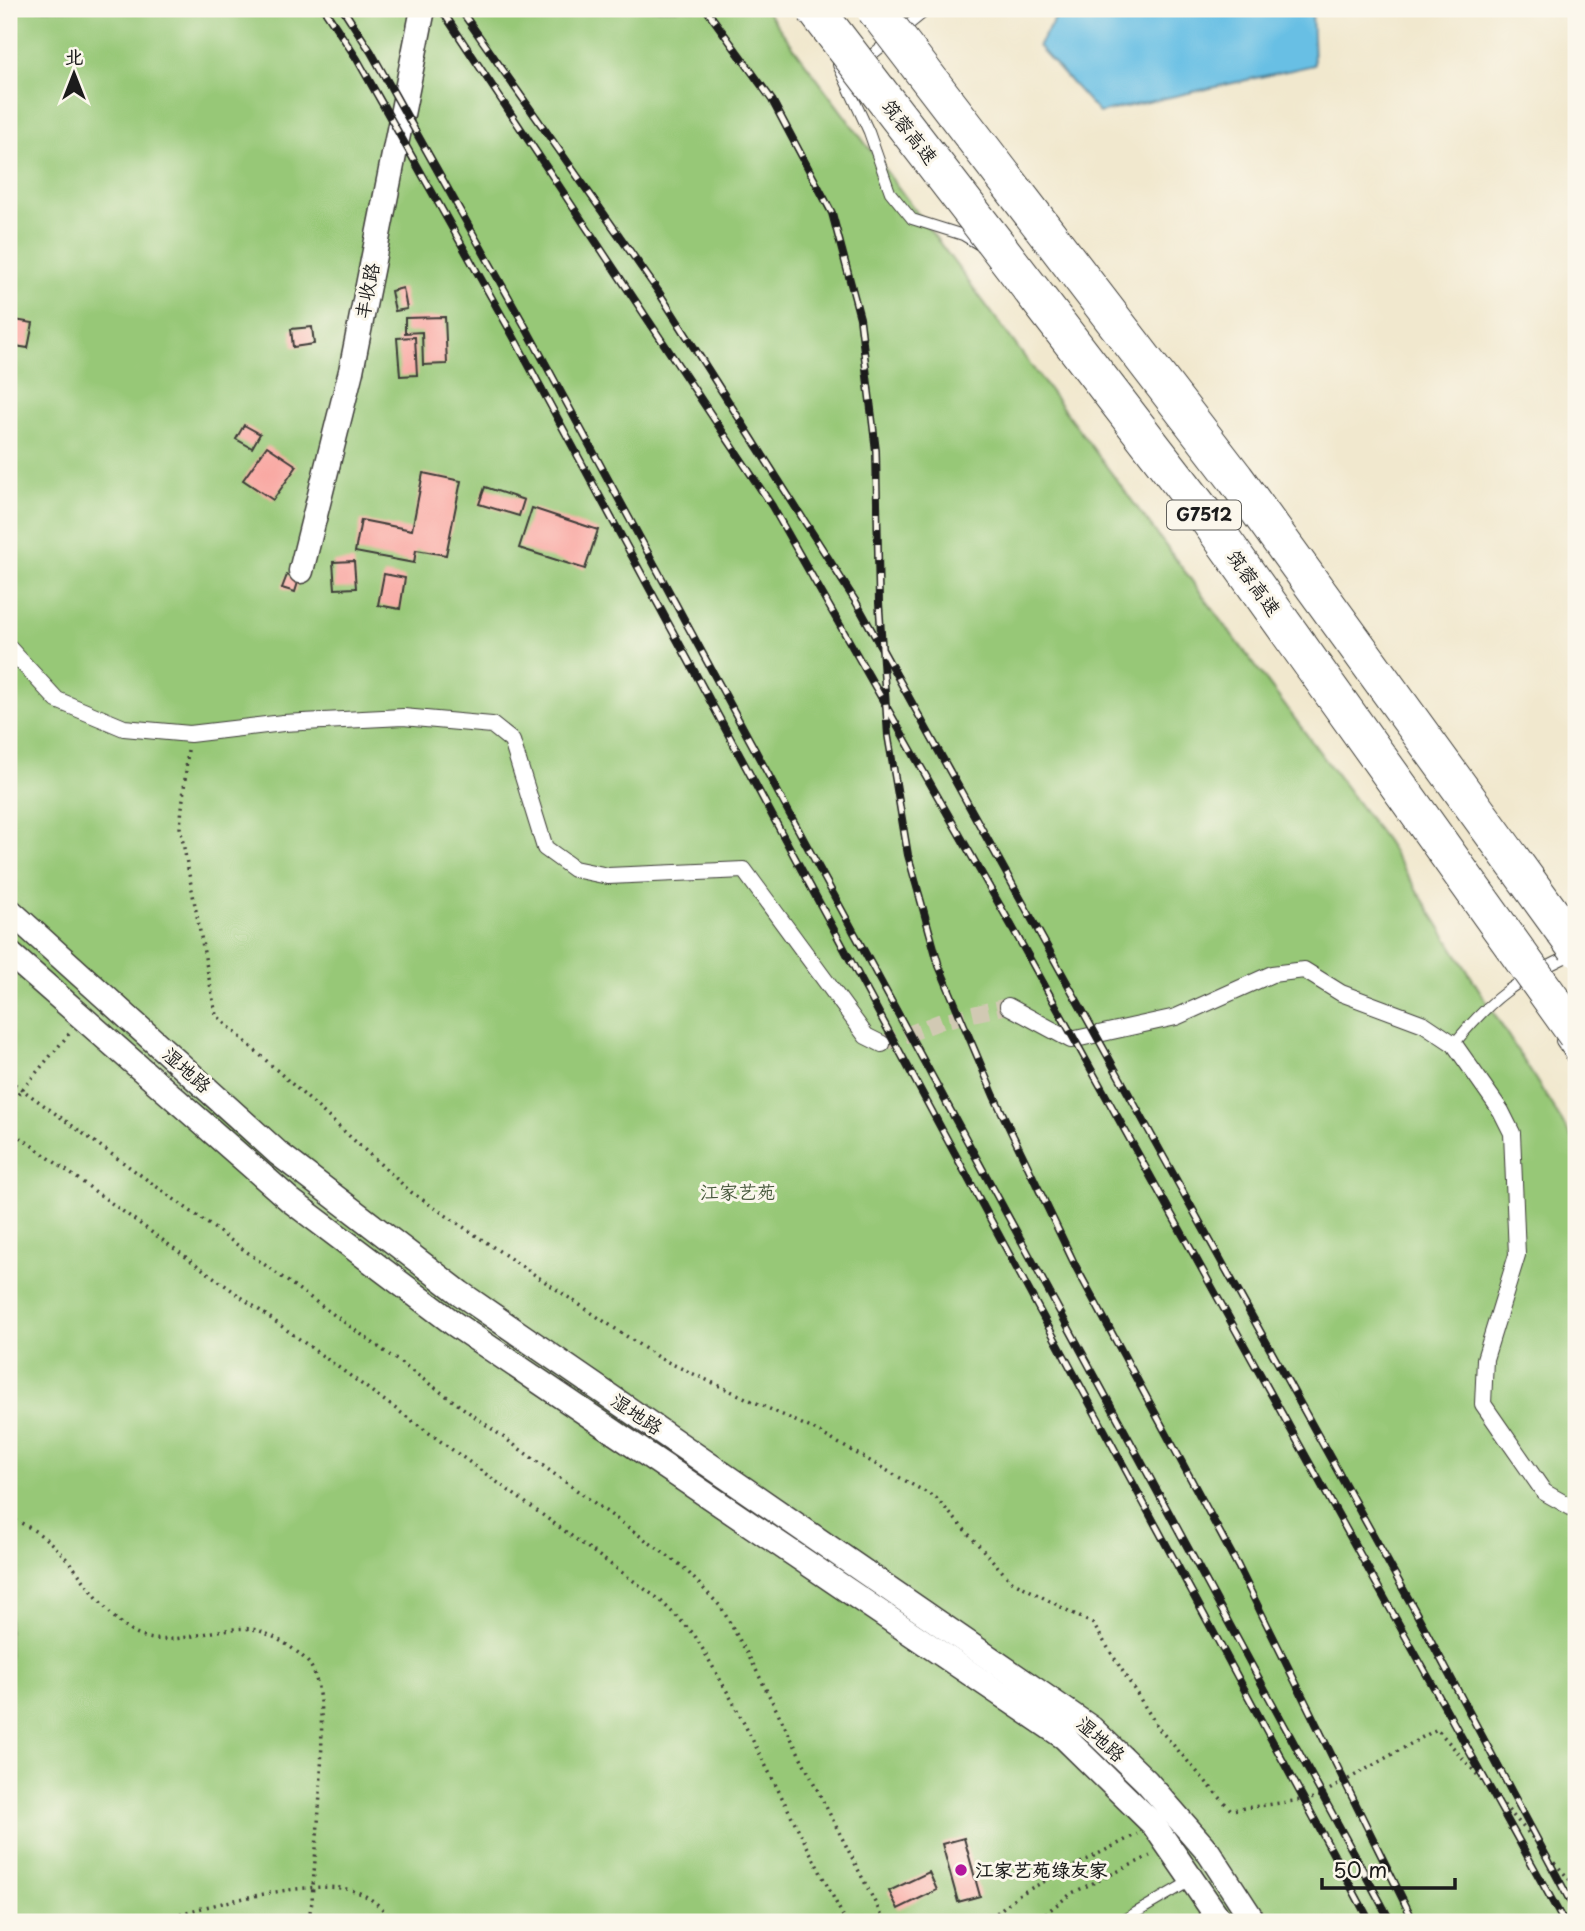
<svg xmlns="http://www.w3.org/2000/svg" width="1585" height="1931" font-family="'Playpen Sans','LXGW WenKai TC',sans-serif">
<rect width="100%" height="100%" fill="#fbf7ec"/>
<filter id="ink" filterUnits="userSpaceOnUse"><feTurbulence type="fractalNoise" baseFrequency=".0143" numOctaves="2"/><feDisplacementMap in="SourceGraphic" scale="14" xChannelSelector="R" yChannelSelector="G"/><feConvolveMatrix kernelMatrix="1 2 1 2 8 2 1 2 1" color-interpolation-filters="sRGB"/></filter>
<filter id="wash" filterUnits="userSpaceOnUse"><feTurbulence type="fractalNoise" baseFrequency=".00686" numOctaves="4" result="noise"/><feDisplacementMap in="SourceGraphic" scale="28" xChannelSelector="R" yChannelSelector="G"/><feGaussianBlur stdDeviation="1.57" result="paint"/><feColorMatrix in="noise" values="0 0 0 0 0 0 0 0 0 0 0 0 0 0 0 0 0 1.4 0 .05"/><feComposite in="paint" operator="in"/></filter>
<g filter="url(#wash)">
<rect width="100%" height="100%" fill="#f1e8ce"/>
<path fill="#97c877" stroke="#5a724a" stroke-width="2" d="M9 9H765L1386 841 1576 1144V1922H9Z"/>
<path fill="#67bfe4" stroke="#426e80" stroke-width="2" d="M1061 9H1312L1314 65 1099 113 1038 46Z"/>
<g id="blocks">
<g fill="#f9a8a3">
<path d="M403 288 407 309 395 311 391 291Z"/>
<path d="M445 317 447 364 423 365 422 332 405 333V318Z"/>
<path d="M9 319 33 323 28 348 9 345Z"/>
<path d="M312 327 314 344 293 347 291 329Z"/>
<path d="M415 337 417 375 400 376 397 338Z"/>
<path d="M244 425 260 434 252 448 236 439Z"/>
<path d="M267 446 297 466 273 500 243 480Z"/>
<path d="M423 473 461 481 446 555 416 550 414 563 355 552 361 520 412 530Z"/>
<path d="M485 487 524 500 519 516 479 504Z"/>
<path d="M532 508 598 530 585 569 519 548Z"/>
<path d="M354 561 356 588 335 589 333 562Z"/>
<path d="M384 574 405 578 400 609 378 605Z"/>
<path d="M287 575 299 579 295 592 282 588Z"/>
<path d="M964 1838 980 1896 958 1902 942 1844Z"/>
<path d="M929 1872 937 1890 898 1909 889 1891Z"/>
</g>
</g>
</g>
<g filter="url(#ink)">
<use href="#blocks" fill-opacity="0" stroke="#3c3b37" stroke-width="2"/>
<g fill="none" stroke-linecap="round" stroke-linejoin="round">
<path stroke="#d1c9b3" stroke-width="16" stroke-dasharray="16 8" stroke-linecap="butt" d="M882 1044 942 1021 1008 1006"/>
<defs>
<g id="service">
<path d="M901 31 928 9"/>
<path d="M863 62 890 40"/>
<path d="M838 65 869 132 890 192 912 219 963 235 978 244"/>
<path d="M1561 1041 1576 1063"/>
<path d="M1454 1044C1493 996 1516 981 1571 955"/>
<path d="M1120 1922 1192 1880"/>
</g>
<g id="pedestrian">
<path d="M9 648 57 700 124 728 190 734 283 723 403 717 492 725 512 741 545 848 574 869 608 876 744 870 866 1036 882 1044"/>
<path d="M1008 1006 1071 1040 1176 1017 1272 974 1304 970 1341 993 1424 1024 1454 1044 1501 1111 1512 1133 1517 1255 1485 1359 1483 1404 1544 1492 1576 1510"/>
</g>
<g id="tertiary">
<path d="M301 571 351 371 423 9"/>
<path d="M9 910 279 1154 460 1293 1091 1728 1146 1781 1209 1853 1254 1922"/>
<path d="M9 953 290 1200 453 1323 1064 1737 1154 1825 1221 1922"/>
</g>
</defs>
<use href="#service" stroke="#3c3b37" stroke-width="12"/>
<use href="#pedestrian" stroke="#3c3b37" stroke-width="18"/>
<use href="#tertiary" stroke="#3c3b37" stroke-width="27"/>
<g stroke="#3c3b37" stroke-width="3.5" stroke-dasharray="2 5" stroke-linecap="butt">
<path d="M188 750 180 827 216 1015 411 1192 659 1358 813 1429 936 1498 1010 1580 1093 1624 1159 1729 1231 1810 1315 1798 1437 1729 1576 1887"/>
<path d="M9 1080 683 1567 721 1607 752 1662 885 1922"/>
<path d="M9 1105 69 1034"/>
<path d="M9 1129 660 1600 694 1634 733 1702 846 1922"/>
<path d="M9 1517C27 1525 48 1538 61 1553 84 1576 111 1626 141 1636 175 1648 216 1625 252 1629 267 1631 301 1651 310 1665 334 1700 314 1854 312 1902L308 1922"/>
<path d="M146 1922C195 1911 313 1874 357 1892 373 1898 384 1910 395 1922"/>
<path d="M986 1922 1018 1895 1137 1834"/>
<path d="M1034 1922 1072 1893 1150 1856"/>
</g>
<use href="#service" stroke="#fff" stroke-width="10"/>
<use href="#pedestrian" stroke="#fff" stroke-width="16"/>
<use href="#tertiary" stroke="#fff" stroke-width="24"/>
<defs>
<g id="rail">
<path d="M324 9 357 59 512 334 1370 1922"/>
<path d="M343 9 371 52 526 328 1391 1922"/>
<path d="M441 9 772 506 1011 925 1564 1922"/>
<path d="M460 9 658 291 856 602 1413 1607 1576 1912"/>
<path d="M706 9 772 100 832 213 860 318 876 451 879 603 888 736 908 855 939 966 994 1096 1076 1267 1238 1566 1414 1922"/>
</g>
</defs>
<use href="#rail" stroke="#1c1c1c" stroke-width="8"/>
<use href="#rail" stroke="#fbf7ec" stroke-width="5" stroke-dasharray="16" stroke-linecap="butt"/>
<defs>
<g id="motorway-bridge">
<path d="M815 9 1208 519 1576 1034"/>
<path d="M875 9 1235 478 1576 948"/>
</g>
</defs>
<use href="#motorway-bridge" stroke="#3c3b37" stroke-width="39" stroke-linecap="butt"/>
<use href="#motorway-bridge" stroke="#fff" stroke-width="37"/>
</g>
</g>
<circle fill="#b5179e" stroke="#fbf7ec" stroke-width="2.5" cx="961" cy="1870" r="7"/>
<g text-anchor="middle" stroke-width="6" stroke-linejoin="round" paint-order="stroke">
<rect fill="#fbf7ec" stroke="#5f5e5a" stroke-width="2" x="1167" y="500.5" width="74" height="29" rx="5"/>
<g font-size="18" font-weight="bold" fill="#1c1c1c">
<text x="1204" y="521">G7512</text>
</g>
<g font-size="19" fill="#1c1c1c" stroke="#fbf7ec">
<text transform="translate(910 132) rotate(52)" y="7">筑蓉高速</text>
<text transform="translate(367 291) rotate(-79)" y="7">丰收路</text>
<text transform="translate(1254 583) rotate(54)" y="7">筑蓉高速</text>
<text transform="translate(187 1070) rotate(42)" y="7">湿地路</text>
<text transform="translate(637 1414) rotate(34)" y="7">湿地路</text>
<text transform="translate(1101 1739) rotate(42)" y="7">湿地路</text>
</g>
<g font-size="19" fill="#47583c" stroke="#fbf7ec">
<text x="738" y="1199">江家艺苑</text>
</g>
<g font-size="19" font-weight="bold" fill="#1c1c1c" stroke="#fbf7ec" text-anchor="start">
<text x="975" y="1877">江家艺苑绿友家</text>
</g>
</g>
<rect width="1585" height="1931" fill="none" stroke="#fbf7ec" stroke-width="35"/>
<g transform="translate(74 74)" stroke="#fbf7ec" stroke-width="5" paint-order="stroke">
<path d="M0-5L12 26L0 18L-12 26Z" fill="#1c1c1c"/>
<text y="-10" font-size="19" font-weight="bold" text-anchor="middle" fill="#1c1c1c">北</text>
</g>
<path d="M1322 1878v10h133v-10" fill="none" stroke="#1c1c1c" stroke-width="3.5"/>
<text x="1333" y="1878" font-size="21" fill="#1c1c1c" stroke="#fbf7ec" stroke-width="5" paint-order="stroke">50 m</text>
</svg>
